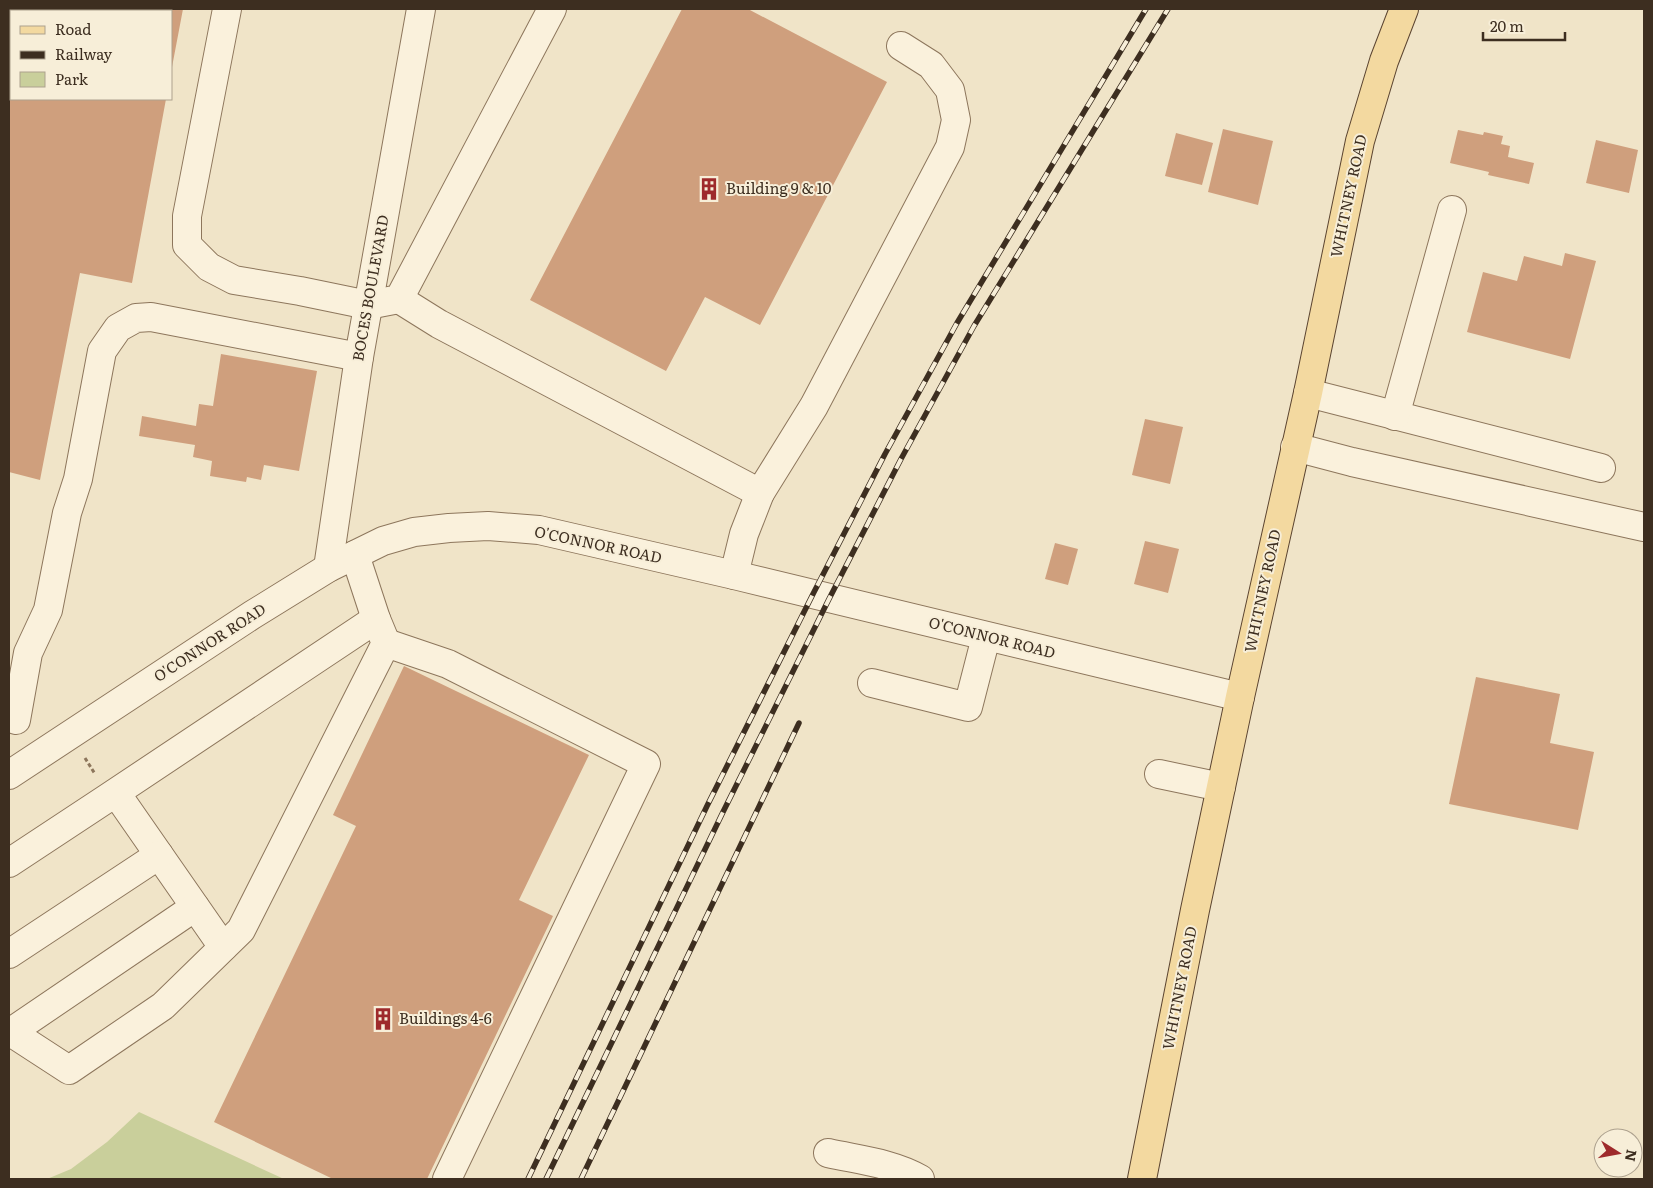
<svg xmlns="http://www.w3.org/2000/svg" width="1653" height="1188" font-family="Literata,serif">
<rect width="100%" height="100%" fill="#f0e4c8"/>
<path fill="#c9cf9b" d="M139 1112 284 1179H47L71 1169 107 1142Z"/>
<g fill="#cf9f7d">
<path d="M9 9H183L172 67 171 11H11V99H166L132 283 80 273 40 480 9 472Z"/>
<path d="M682 9H748L887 82 760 325 705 297 666 371 530 300Z"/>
<path d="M1223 129 1273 141 1258 205 1208 192Z"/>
<path d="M1458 130 1483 135 1484 132 1503 136 1501 144 1510 146 1508 157 1534 163 1529 184 1488 175 1489 172 1450 163Z"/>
<path d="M1176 133 1213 143 1202 185 1165 176Z"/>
<path d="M1596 140 1638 150 1629 193 1586 183Z"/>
<path d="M1565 253 1596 261 1570 359 1467 332 1483 272 1517 281 1524 256 1562 266Z"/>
<path d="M221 354 317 371 299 471 264 465 261 480 247 477 246 482 210 476 212 461 193 457 195 445 139 436 142 416 196 426 199 404 213 406Z"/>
<path d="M1145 419 1183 427 1170 484 1132 475Z"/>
<path d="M1145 541 1179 549 1168 593 1134 584Z"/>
<path d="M1055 543 1078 549 1068 585 1045 579Z"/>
<path d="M404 666 589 755 519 900 553 916 427 1179H333L214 1122 356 826 333 815Z"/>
<path d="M1476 677 1560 694 1550 743 1594 752 1578 830 1449 804Z"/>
</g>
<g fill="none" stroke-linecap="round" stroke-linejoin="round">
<defs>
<g id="minor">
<path d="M227 9 187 216V245L209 267 234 280 300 291 368 305 399 299 552 9"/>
<path d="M399 299 439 324 760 493 814 406 950 147 956 120 950 90 931 65 901 46"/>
<path d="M1308 393 1601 468"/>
<path d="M1395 416 1452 210"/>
<path d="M1295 447 1352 462 1644 527"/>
<path d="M328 568 359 357 421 9"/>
<path d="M734 575 744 534 760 493"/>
<path d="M386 643 448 664 646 764 447 1179"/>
<path d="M872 683 968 707 986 637"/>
<path d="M16 720 28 653 48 610 67 513 78 479 102 351 118 328 136 318 151 317 359 357"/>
<path d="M1159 774 1221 787"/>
<path d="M9 775 252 615 328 568 383 541 414 532 449 528 488 526 539 530 734 575 1240 697"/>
<path d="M116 793 223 947"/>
<path d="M9 863 106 799 376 619"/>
<path d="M9 954 159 855"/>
<path d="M9 1031 69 1070 163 1006 241 930 386 643 376 619 355 555"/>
<path d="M11 1032 195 907"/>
<path d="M828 1153C859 1160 892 1163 920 1179"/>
</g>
<path id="major" d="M1142 1179 1195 910 1240 697 1308 393 1360 141 1384 61 1404 9"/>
</defs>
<use href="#minor" stroke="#8d765c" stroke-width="30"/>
<use href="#major" stroke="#5b4430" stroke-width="30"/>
<path stroke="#8d765c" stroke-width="3" stroke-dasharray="4 2.5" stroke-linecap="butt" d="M85 758 95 774"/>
<use href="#minor" stroke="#faf1dc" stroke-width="28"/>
<use href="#major" stroke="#f3d9a0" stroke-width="28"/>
<defs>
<g id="rail">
<path d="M528 1179 707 806 813 594 885 454 957 323 1146 9"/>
<path d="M546 1179 723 812 829 599 901 459 974 326 1168 9"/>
<path d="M581 1179 799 723"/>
</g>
</defs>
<use href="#rail" stroke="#3d2e20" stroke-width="5.5"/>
<use href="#rail" stroke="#f7eed8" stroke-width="4" stroke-dasharray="11" stroke-linecap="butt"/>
</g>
<defs>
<symbol id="building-bare" viewBox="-9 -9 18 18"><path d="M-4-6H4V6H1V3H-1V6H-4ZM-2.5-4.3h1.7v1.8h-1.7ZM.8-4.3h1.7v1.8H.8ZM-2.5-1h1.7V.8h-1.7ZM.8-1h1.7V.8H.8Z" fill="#9e2a2b" stroke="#f7eed8" stroke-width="2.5" paint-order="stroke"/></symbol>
</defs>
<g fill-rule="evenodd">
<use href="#building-bare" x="693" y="173" width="32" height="32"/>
<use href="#building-bare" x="367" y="1003" width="32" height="32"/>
</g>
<g text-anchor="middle" stroke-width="4" stroke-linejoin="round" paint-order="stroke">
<g font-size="15" fill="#3d2e20" stroke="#f7eed8" text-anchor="start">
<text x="726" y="194">Building 9 &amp; 10</text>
<text x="399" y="1024">Buildings 4-6</text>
</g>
<g font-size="15" fill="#3d2e20" stroke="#f7eed8">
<text transform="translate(1349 196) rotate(-78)" y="5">WHITNEY ROAD</text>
<text transform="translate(371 288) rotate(-80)" y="5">BOCES BOULEVARD</text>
<text transform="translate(598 545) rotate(12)" y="5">O'CONNOR ROAD</text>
<text transform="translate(1263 591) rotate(-78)" y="5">WHITNEY ROAD</text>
<text transform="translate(992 638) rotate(14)" y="5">O'CONNOR ROAD</text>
<text transform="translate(210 643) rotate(-33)" y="5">O'CONNOR ROAD</text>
<text transform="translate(1180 988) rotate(-79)" y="5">WHITNEY ROAD</text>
</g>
</g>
<rect width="1653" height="1188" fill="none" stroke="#3d2e20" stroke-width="20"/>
<rect x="10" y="10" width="162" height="90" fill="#f7eed8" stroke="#ada18e"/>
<rect x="20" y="26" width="25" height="8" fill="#f3d9a0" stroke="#ada18e"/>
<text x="55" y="35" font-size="15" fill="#3d2e20">Road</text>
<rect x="20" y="51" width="25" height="8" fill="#3d2e20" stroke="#ada18e"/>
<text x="55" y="60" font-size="15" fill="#3d2e20">Railway</text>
<rect x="20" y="72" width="25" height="15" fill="#c9cf9b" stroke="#ada18e"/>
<text x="55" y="85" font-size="15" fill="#3d2e20">Park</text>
<g transform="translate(1618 1153) rotate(101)"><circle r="24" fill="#f7eed8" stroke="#ada18e"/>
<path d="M0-4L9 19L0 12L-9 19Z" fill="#9e2a2b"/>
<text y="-8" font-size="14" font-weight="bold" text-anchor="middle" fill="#3d2e20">N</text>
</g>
<path d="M1483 32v8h82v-8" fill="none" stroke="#3d2e20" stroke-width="2.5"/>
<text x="1490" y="32" font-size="15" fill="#3d2e20" stroke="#f7eed8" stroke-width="4" paint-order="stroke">20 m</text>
</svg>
